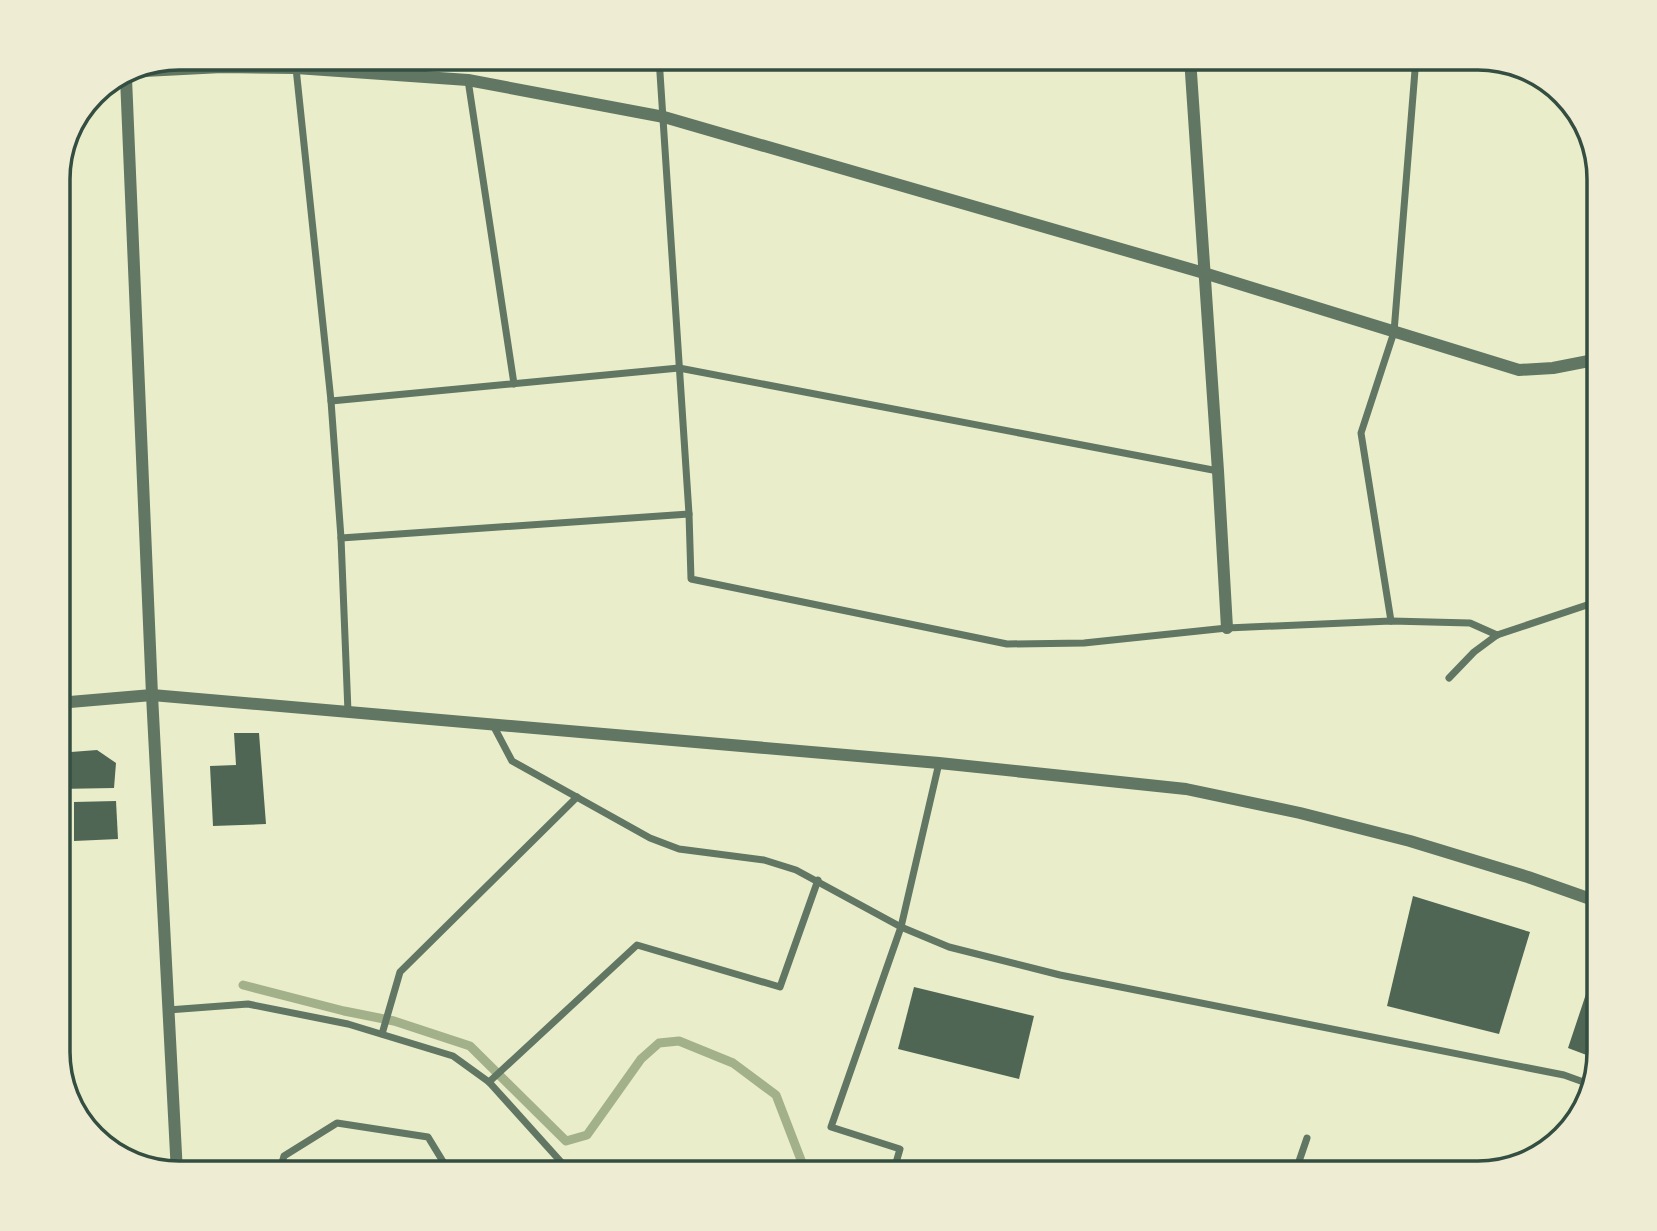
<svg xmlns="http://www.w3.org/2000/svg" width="1657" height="1231" font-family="'Fira Sans Condensed',sans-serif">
<rect width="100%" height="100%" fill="#e9edc9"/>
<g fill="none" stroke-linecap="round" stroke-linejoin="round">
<path stroke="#a3b18a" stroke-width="9" d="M243 985 344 1011 394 1021 470 1046 566 1141 587 1135 641 1059 659 1043 679 1041 733 1063 776 1095 806 1173"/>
</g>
<g fill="#4f6655">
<path d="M234 733H259L266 824 213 826 210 766 236 765Z"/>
<path d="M97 750 116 763 114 788 58 789V753Z"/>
<path d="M116 801 118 839 74 841V802Z"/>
<path d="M1413 896 1530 932 1499 1034 1387 1006Z"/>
<path d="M1599 955V1052L1597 1059 1568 1048Z"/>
<path d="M914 987 1034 1016 1019 1079 898 1049Z"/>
</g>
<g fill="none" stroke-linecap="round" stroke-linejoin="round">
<g stroke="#617663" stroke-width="7">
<path d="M659 58 689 514 691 579 1007 644 1084 643 1227 628 1391 621 1470 623 1497 635"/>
<path d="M296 68 331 401 341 538 348 712"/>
<path d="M468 80 514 384"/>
<path d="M331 401 679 368 1218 471"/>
<path d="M341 538 689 514"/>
<path d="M1391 621 1361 433 1394 332 1416 58"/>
<path d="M1449 678 1474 652 1497 635 1599 601"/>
<path d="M493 725 512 761 650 838 679 849 764 860 796 870 901 927 949 947 1060 975 1564 1075 1589 1084"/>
<path d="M168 1010 248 1004 348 1024 453 1056 489 1082 571 1173"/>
<path d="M382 1034 400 972 577 797"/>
<path d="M489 1082 637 945 780 987 818 880"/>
<path d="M279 1173 284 1156 337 1123 428 1137 450 1173"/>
<path d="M893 1173 900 1149 831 1127 901 927 939 763"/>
<path d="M1295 1173 1307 1138"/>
</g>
<g stroke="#617663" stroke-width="12">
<path d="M1190 58 1218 471 1227 628"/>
<path d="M144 71 222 67 296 68 468 80 664 117 1204 273 1519 370 1553 368 1599 359"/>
<path d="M126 78 152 695 177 1173"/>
<path d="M58 703 152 695 939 763 1186 789 1300 813 1410 841 1528 877 1599 902"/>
</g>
</g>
<path d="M0 0H1657V1231H0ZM179 70H1478A109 109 0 0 1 1587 179V1052A109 109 0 0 1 1478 1161H179A109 109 0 0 1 70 1052V179A109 109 0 0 1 179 70Z" fill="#eeecd3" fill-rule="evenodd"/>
<path fill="none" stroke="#344e41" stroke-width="3.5" d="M179 70H1478A109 109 0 0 1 1587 179V1052A109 109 0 0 1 1478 1161H179A109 109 0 0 1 70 1052V179A109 109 0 0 1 179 70Z"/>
</svg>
